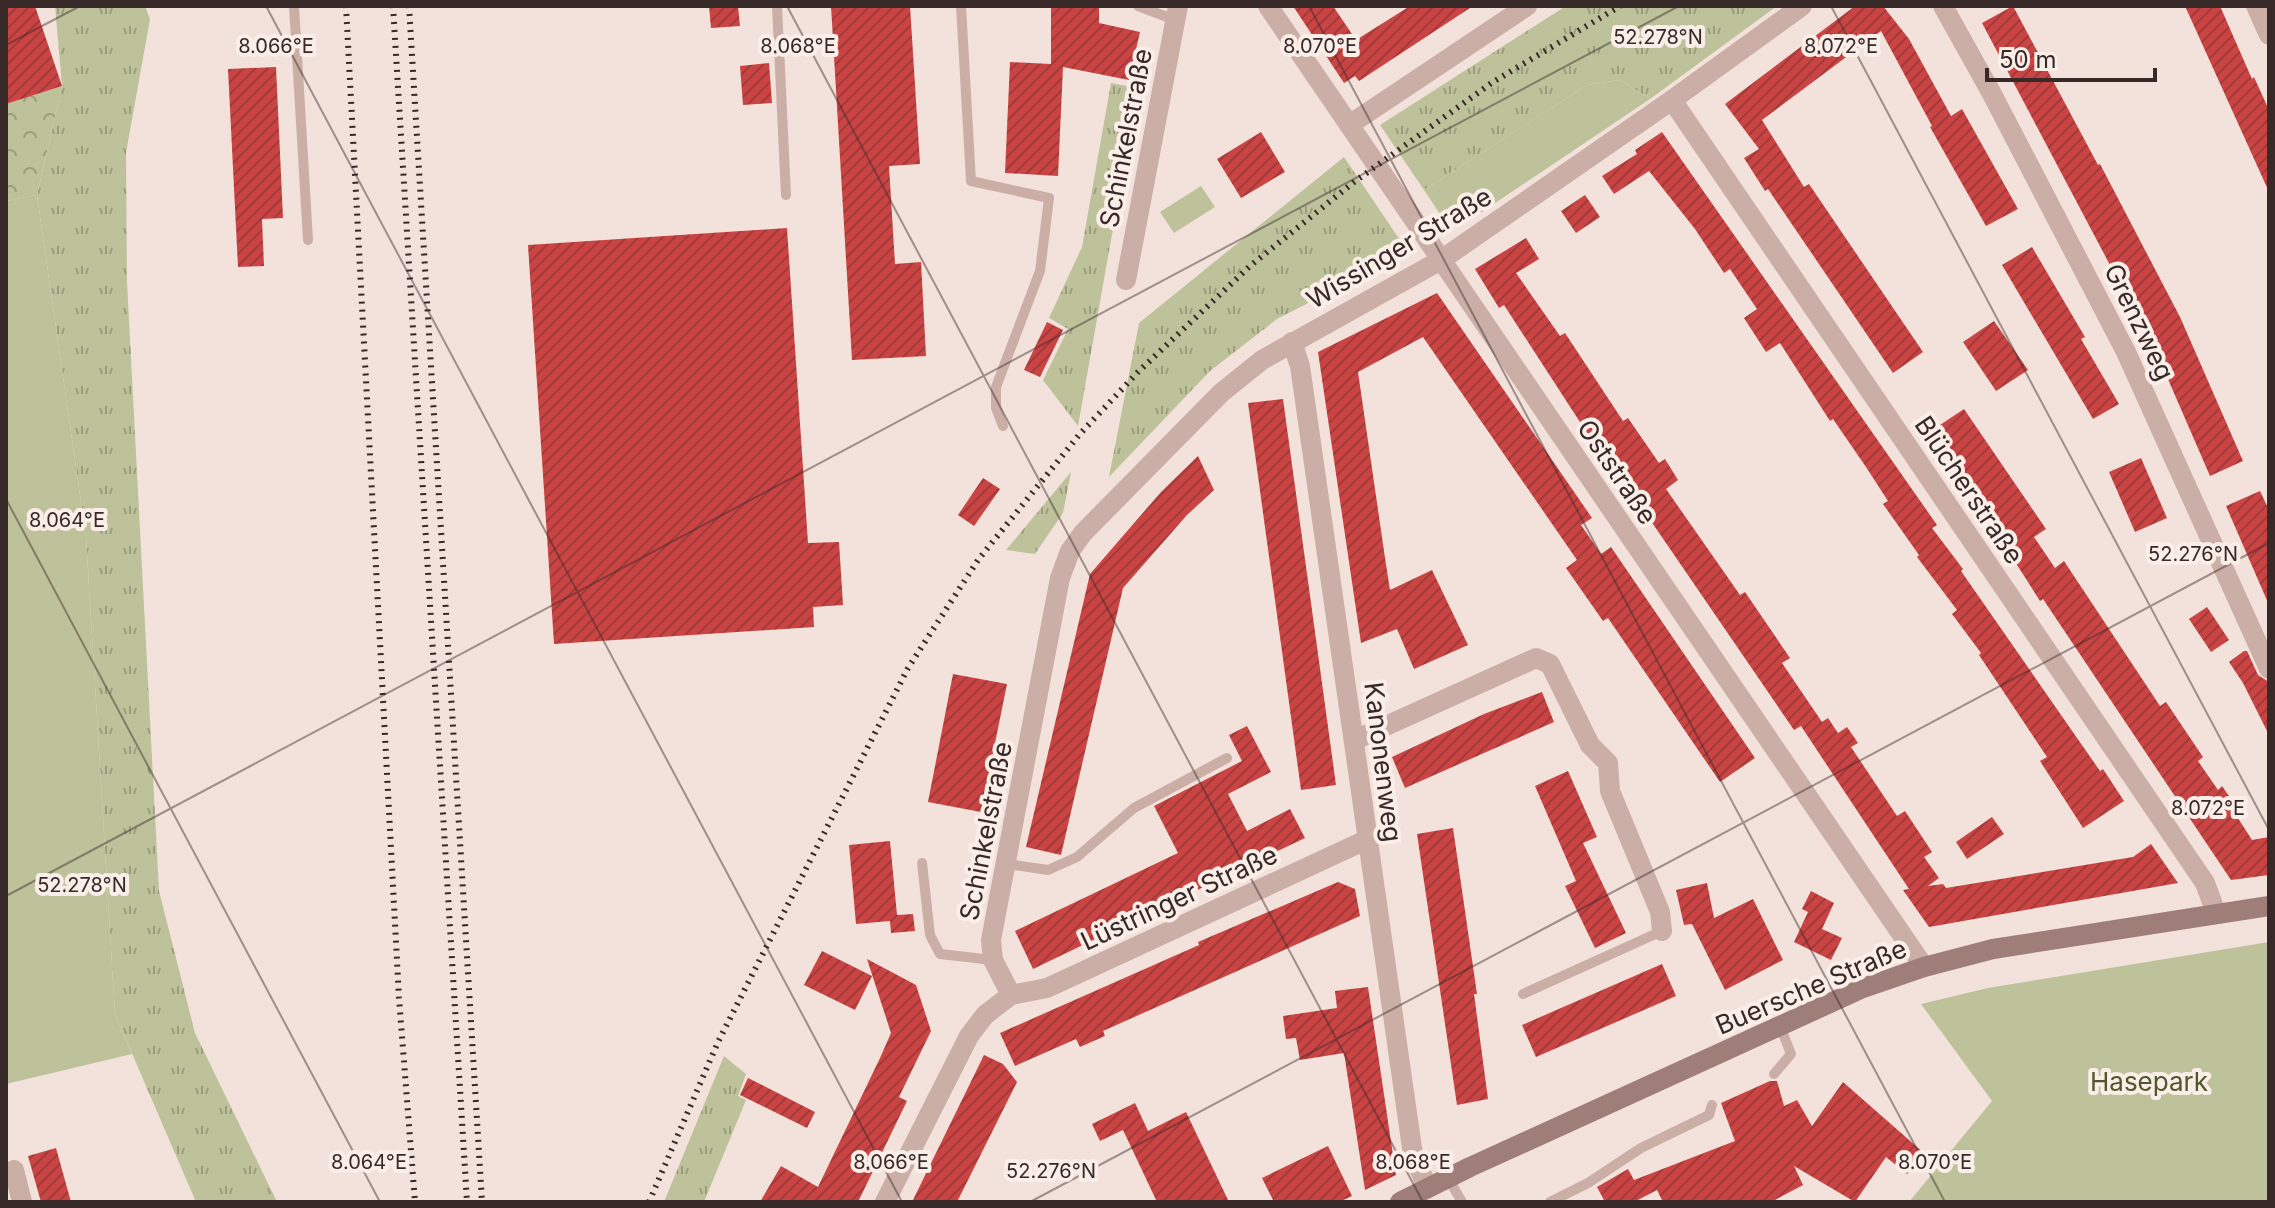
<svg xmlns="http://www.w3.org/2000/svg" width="2275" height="1208" font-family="Inter,sans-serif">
<defs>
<pattern id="grass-tufts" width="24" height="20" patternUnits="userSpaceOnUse" patternTransform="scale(2)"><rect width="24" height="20" fill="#bec29b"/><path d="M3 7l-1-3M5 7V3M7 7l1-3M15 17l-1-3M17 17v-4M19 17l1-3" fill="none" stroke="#9b9e7e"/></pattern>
<pattern id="forest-crowns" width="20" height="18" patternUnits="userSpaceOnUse" patternTransform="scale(2)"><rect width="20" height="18" fill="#bec29b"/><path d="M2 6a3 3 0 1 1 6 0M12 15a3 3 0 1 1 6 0" fill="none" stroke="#9b9e7e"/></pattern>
<pattern id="building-hatch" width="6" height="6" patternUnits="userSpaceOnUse" patternTransform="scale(2)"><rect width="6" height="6" fill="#ca4443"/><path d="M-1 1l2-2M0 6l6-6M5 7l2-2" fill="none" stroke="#a53938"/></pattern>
</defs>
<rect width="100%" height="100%" fill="#f3e2db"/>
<g fill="url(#grass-tufts)">
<path d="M55 6H145L150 19 126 153 127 282 159 891 195 1033 277 1202H196L115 1014 86 537 37 195 62 86Z"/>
<path d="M1566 6H1777L1650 99 1620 80 1587 85 1424 190 1380 125Z"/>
<path d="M1111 83 1138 88 1078 426 1043 380 1068 329 1049 318 1082 247Z"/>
<path d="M1344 157 1408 252 1277 319 1210 371 1109 477 1139 323Z"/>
<path d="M1071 472 1063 513 1035 554 1006 550Z"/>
<path d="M724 1056 746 1074 738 1096 746 1100 704 1202H664Z"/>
</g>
<path fill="url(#forest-crowns)" d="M62 86 37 195 6 201V104Z"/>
<g fill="#bec29b">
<path d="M1620 80 1650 99 1461 226 1442 217 1424 190 1587 85Z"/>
<path d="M1201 186 1215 207 1174 233 1160 212Z"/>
<path d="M37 195 86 537 115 1014 132 1054 6 1084V201Z"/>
<path d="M2269 942V1202H1909L1992 1101 1921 1004 1988 988Z"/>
</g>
<g fill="url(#building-hatch)">
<path d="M6 6H35L62 86 6 104Z"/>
<path d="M709 6H738L740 26 711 28Z"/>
<path d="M831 6H910L920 164 889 166 895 264 921 262 926 356 852 360Z"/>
<path d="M1051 6H1099V23L1140 32 1129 80 1063 67 1058 176 1005 173 1010 62 1051 64Z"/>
<path d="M1293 6H1333L1356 40 1410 6H1473L1359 81 1355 76 1344 83Z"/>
<path d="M1855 6H1883L1909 39 1951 116 1962 109 2018 209 1986 226 1930 127 1932 126 1881 31 1762 120 1804 187 1809 184 1923 352 1893 373 1768 189 1765 191 1744 158 1759 149 1725 104Z"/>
<path d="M2013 6 2098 165 2100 164 2180 317 2243 461 2210 476 2141 317 2138 318 1982 23Z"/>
<path d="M2185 6H2220L2252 79 2254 77 2269 110V192Z"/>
<path d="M769 63 772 103 743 105 740 66Z"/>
<path d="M276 67 283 218 262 219 264 266 238 267 228 69Z"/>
<path d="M1261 132 1285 172 1241 198 1217 159Z"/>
<path d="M1662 132 1937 525 1932 528 1963 569 1961 571 2100 771 2103 769 2124 801 2083 828 2040 761 2047 757 1979 655 1981 653 1952 614 1957 610 1917 557 1919 555 1883 504 1888 501 1866 467 1833 419 1830 421 1780 343 1766 352 1744 318 1757 309 1730 269 1724 273 1695 229 1649 171 1614 194 1602 176 1637 154 1635 150Z"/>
<path d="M1585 195 1600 217 1576 233 1561 211Z"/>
<path d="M787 228 808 543 839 542 843 605 813 607 814 627 554 644 528 245Z"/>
<path d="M1526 238 1539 259 1516 273 1560 336 1565 333 1623 421 1628 418 1659 463 1665 459 1678 480 1666 489 1740 595 1745 592 1790 658 1782 663 1822 722 1828 718 1838 733 1847 727 1858 743 1851 747 1897 816 1905 811 1932 852 1924 857 1939 878 1928 886 1943 884 1946 888 2133 857 2151 844 2178 883 1929 927 1903 890 1909 889 1801 726 1794 730 1616 470 1591 435 1589 436 1504 305 1499 308 1475 269Z"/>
<path d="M2032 247 2085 337 2081 339 2119 404 2093 419 2002 265Z"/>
<path d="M1437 293 1592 518 1581 525 1601 554 1611 547 1755 758 1720 782 1608 618 1603 621 1566 568 1577 560 1423 337 1358 372 1385 558 1390 590 1432 570 1468 645 1414 669 1397 629 1361 643 1318 352Z"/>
<path d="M1994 321 2028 370 1996 391 1963 342Z"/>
<path d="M1047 322 1063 330 1040 377 1024 370Z"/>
<path d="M1283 399 1336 785 1301 790 1248 403Z"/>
<path d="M1964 409 2046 529 2034 537 2055 568 2064 561 2160 706 2166 702 2203 757 2198 761 2218 790 2222 786 2238 809 2234 812 2252 840 2269 837V875L2231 880 2043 599 2040 601 2019 568 2002 543 2008 538 1934 429Z"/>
<path d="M1198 456 1214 490 1187 515 1123 588 1061 855 1026 847 1090 574 1161 492Z"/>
<path d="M2141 458 2167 518 2135 532 2109 472Z"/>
<path d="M983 478 1000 489 974 526 958 515Z"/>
<path d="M2260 491 2269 510V605L2226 506Z"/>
<path d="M2207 607 2229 640 2211 652 2189 619Z"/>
<path d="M2244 651H2247L2258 675 2269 682V735L2243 683 2229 662Z"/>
<path d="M953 674 1007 684 981 812 928 802Z"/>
<path d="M1542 692 1554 722 1405 788 1392 757 1484 714Z"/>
<path d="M1247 726 1271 772 1228 794 1247 831 1290 809 1305 838 1033 969 1015 931 1178 853 1154 806 1242 761 1229 735Z"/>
<path d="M1568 771 1597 837 1583 843 1626 933 1595 948 1565 886 1576 881 1535 786Z"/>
<path d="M1992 817 2004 834 1967 859 1956 842Z"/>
<path d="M1453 828 1477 994H1474L1488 1099 1457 1105 1417 834Z"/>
<path d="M890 841 897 915 913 914 915 931 891 933 890 921 856 924 849 845Z"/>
<path d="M1338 882 1355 889 1360 916 1103 1031 1105 1036 1080 1047 1076 1039 1015 1066 1000 1033 1199 945 1198 942Z"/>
<path d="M1707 883 1714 918 1753 899 1783 960 1725 990 1692 924 1684 925 1676 890Z"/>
<path d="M1811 891 1834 903 1822 929 1842 938 1831 960 1794 942 1808 912 1802 909Z"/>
<path d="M822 951 872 976 855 1010 804 985Z"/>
<path d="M867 959 916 985 931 1031 899 1097 907 1101 858 1202H760L781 1166 818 1187 880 1058 891 1033Z"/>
<path d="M1662 964 1676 996 1536 1057 1522 1025Z"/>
<path d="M1368 987 1396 1175 1365 1190 1344 1053 1300 1060 1296 1038 1286 1039 1283 1016 1337 1008 1335 991Z"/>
<path d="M984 1055 1003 1064 1017 1082 957 1202H912Z"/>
<path d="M748 1078 815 1112 807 1128 740 1095Z"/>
<path d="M1770 1081H1777L1784 1106 1797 1100 1812 1126 1843 1082 1925 1154 1907 1174 1886 1157 1855 1202 1794 1166 1803 1185 1771 1202H1663L1657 1190 1634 1202H1605L1597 1187 1628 1169 1634 1180 1735 1141 1721 1103Z"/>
<path d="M1135 1103 1148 1131 1186 1112 1229 1202H1157L1123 1130 1100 1141 1092 1124Z"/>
<path d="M1328 1146 1352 1196 1339 1202H1274L1262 1178Z"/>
<path d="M56 1148 71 1202H41L28 1156Z"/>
</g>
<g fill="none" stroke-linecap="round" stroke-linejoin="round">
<g stroke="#cbafa7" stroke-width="10">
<path d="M294 6 308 240"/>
<path d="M777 6 786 195"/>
<path d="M961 6 971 181 1049 198 1040 271 996 387V408L1003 426"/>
<path d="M1138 6 1175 20"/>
<path d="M922 863 930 935 940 954 993 960"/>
<path d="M1007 864 1048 870 1077 857 1134 808 1227 758"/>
<path d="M1523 994 1662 931"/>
<path d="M1774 1074 1791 1054 1780 1026"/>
<path d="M1448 1178 1462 1202"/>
<path d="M1550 1202 1588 1183 1641 1148 1709 1115 1712 1105"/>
</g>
<g stroke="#cbafa7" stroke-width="20">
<path d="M1268 6 1924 967"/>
<path d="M1943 6 1992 94 2126 352 2269 669"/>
<path d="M2256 6 2269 35"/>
<path d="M1672 100 2205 883 2216 913"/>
<path d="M1349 125 1527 6"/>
<path d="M1126 280 1178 6"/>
<path d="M1292 342 1300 366C1339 629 1374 892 1413 1155L1428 1188"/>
<path d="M1355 740 1536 658 1550 664 1590 745 1608 763 1610 791 1660 912 1662 931"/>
<path d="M1011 995 1047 988 1366 840"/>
<path d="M14 1170 22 1202"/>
<path d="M885 1202 969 1036 985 1015 1011 995 993 960 991 940 1060 578 1070 551 1083 533 1221 393 1262 360 1441 260 1672 100 1802 6"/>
</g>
<path stroke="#9f7d78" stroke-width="20" d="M1400 1202 1470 1167 1863 988 1924 967 1993 949 2269 906"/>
<g stroke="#372928" stroke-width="6" stroke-dasharray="2 6" stroke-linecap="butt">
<path d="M346 6 399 998 415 1202"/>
<path d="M393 6 467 1202"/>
<path d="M409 6 482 1202"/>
<path d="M649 1202 718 1042 908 668 978 560 1079 435 1138 372 1250 266 1354 182 1493 82 1620 6"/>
</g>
</g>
<path fill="none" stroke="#372928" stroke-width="2" stroke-opacity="0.45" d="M266 6 902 1202M787 6 1423 1202M1309 6 1945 1202M1831 6 2269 830M6 45 80 6M6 499 380 1202M6 896 1679 6M1030 1202 2269 543"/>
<g text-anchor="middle" stroke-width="8" stroke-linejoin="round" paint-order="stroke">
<g font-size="26" fill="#372928" stroke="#faeee8">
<text transform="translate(1126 138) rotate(-79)" y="9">Schinkelstraße</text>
<text transform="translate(1399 248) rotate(-31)" y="9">Wissinger Straße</text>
<text transform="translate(2139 322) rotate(64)" y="9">Grenzweg</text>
<text transform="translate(1617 472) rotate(56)" y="9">Oststraße</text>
<text transform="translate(1969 490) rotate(56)" y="9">Blücherstraße</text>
<text transform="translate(1383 762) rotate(83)" y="9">Kanonenweg</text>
<text transform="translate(986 831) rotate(-79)" y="9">Schinkelstraße</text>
<text transform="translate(1179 898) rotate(-25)" y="9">Lüstringer Straße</text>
<text transform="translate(1811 987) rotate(-23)" y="9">Buersche Straße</text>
</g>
<g font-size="26" fill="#51572b" stroke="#faeee8">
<text x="2149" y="1091">Hasepark</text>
</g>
</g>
<g font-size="20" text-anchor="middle" fill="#372928" stroke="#faeee8" stroke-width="8" stroke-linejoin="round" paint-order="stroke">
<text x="1658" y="44">52.278°N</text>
<text x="276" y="53">8.066°E</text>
<text x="798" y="53">8.068°E</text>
<text x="1320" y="53">8.070°E</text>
<text x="1841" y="53">8.072°E</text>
<text x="67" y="527">8.064°E</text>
<text x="2193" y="561">52.276°N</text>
<text x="2208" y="815">8.072°E</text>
<text x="82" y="892">52.278°N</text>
<text x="369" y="1169">8.064°E</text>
<text x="891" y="1169">8.066°E</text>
<text x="1413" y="1169">8.068°E</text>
<text x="1935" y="1169">8.070°E</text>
<text x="1051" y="1178">52.276°N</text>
</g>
<rect width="2275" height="1208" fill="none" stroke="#372928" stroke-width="16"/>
<path d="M1987 68v12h168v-12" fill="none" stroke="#372928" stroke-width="4"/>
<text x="1999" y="68" font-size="24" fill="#372928" stroke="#faeee8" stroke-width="6" paint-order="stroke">50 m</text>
</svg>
